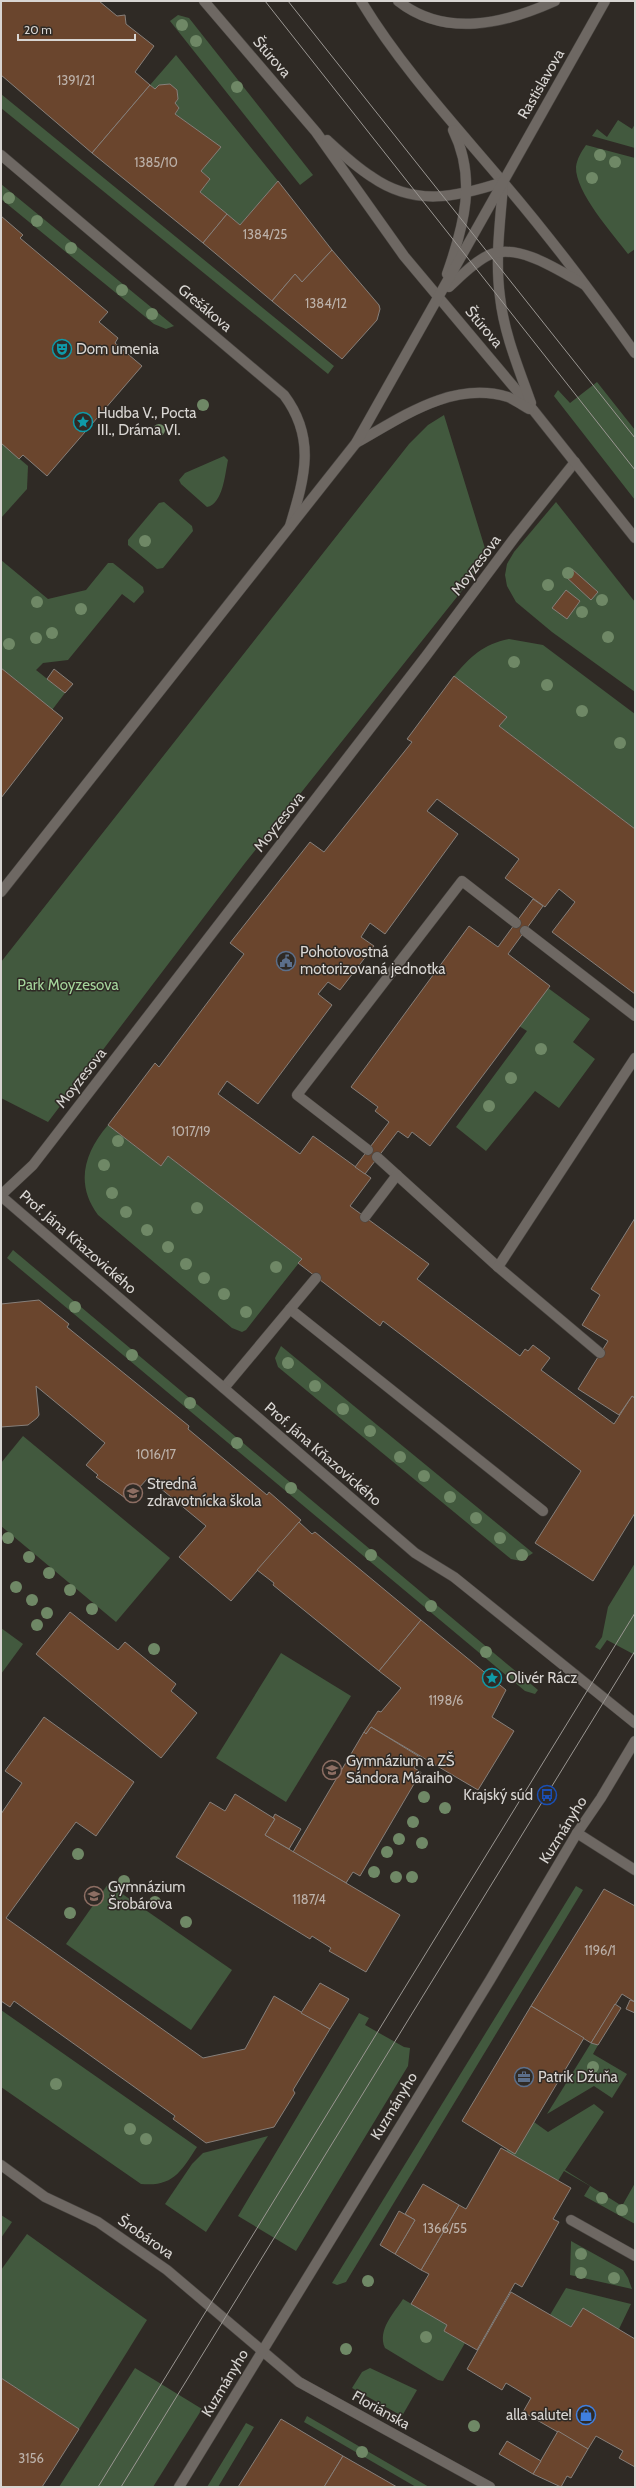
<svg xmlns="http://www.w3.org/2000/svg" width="636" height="2488" font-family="Cabin,sans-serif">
<rect width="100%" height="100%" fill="#2f2a25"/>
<g fill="#42593e">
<path d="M178 15 189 18 313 175 300 185 170 21Z"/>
<path d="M176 55 278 181 240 225 200 192 210 179 201 171 220 147 175 114 179 109 175 103 178 99 177 90 155 89 150 85Z"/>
<path d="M1 94 334 366 328 374 1 108Z"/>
<path d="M618 120 632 129 635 124V148L592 136 597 129 607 137Z"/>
<path d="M586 145 635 158V249L628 254C613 234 575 192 576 167 577 159 581 152 586 145Z"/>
<path d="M1 184 174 326 166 329 154 324 1 199Z"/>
<path d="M597 382 635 430V500L554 396 558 390 570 403Z"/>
<path d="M444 415 488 558 245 863 48 1122 1 1098V962L409 444 428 425Z"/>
<path d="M1 443 28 466 27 489 1 518Z"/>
<path d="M224 456 228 460C225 474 223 504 207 507L181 484 179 480 185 473Z"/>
<path d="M164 502 192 526 193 531 163 568 157 569 128 545V540L159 503Z"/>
<path d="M556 502 635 602V692L552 632 516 602 507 586 505 575 507 564 514 552Z"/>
<path d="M1 560 48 599 86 590 108 563H113L143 587 144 592 134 603 122 594 68 660 43 663 36 670 65 693 52 710 1 668Z"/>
<path d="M509 639 543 645 635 714V829L499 726 506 716 454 676C470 657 483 644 509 639Z"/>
<path d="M548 988 590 1019 573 1042 595 1059 559 1108 535 1091 486 1151 456 1127 527 1031 519 1026Z"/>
<path d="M108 1125 161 1166 168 1156 302 1259 246 1330 242 1332 232 1328 98 1215C75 1184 84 1153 108 1125Z"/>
<path d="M13 1250 538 1690 535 1694 525 1691 7 1258Z"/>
<path d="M281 1346 533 1553 521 1561 511 1559 278 1367 275 1358Z"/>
<path d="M23 1436 170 1558 116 1622 1 1526V1463Z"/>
<path d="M635 1563V1655L607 1640 600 1650 595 1647 602 1637 608 1607Z"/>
<path d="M1 1628 23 1644 1 1674Z"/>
<path d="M281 1653 351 1696 286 1802 216 1758Z"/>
<path d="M108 1884 232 1970 191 2030 66 1944Z"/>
<path d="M576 1886 583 1890 346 2282 337 2285 332 2283Z"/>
<path d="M1 2010 197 2147C181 2171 174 2187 141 2184L1 2087Z"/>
<path d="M359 2013 369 2018 365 2025 404 2047 410 2048 408 2066 296 2251 238 2216Z"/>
<path d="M591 2043 598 2045 593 2054 627 2074 612 2098 594 2086 547 2114Z"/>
<path d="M594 2104 604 2112 565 2170 622 2206 635 2183V2224L584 2196 590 2186 564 2171 558 2181 506 2151 534 2122 548 2132Z"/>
<path d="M268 2136 206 2232 165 2204 192 2164 203 2153Z"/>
<path d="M1 2215 12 2222 1 2238Z"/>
<path d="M27 2234 147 2320 79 2429 1 2378V2270Z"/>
<path d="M571 2241 623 2270 628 2278 632 2289 570 2275Z"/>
<path d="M566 2288 631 2304 619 2329 571 2327 550 2315Z"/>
<path d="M403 2299 447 2325 444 2331 465 2343 443 2381 438 2380 385 2348C377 2330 394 2313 403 2299Z"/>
<path d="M135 2368 202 2409 153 2487H59Z"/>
<path d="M370 2368 417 2390 402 2416 352 2388 362 2372Z"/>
<path d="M307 2416 429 2487H416L304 2422Z"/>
<path d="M246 2423 254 2427 218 2487H207Z"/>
</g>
<g fill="#6a452d" stroke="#867f7a">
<path d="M1 1H99L117 16 125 15 126 24 154 46 135 72 150 85 92 153 1 75Z"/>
<path d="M170 84 177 90 178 99 175 103 179 108 175 114 221 147 201 171 210 179 200 192 227 214 203 243 92 153 150 85 155 89 159 85Z"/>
<path d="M278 181 332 250 302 282 295 274 272 301 203 243 227 214 240 225Z"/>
<path d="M1 216 23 235 20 238 108 312 99 322 118 338 115 343 142 366 47 476 23 455 19 459 1 443Z"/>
<path d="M332 250 379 305 380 309 377 320 342 359 272 301 295 274 302 282Z"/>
<path d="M572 569 598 592 591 600 565 576Z"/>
<path d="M566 590 580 601 567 619 552 608Z"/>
<path d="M1 668 63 718 1 798Z"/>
<path d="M54 669 73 684 65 693 47 679Z"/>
<path d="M454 676 507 717 499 726 635 829V994L552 932 575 902 559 889 545 907 505 878 519 859 437 799 427 811 458 834 385 934 370 923 361 937 374 946 340 990 328 982 318 994 332 1005 258 1104 227 1081 218 1094 300 1154 313 1136 371 1178 350 1206 429 1264 417 1279 520 1356 525 1349 528 1351 533 1345 550 1358 541 1370 614 1424 632 1396 635 1398V1513L593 1581 535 1543 581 1471 383 1321 380 1326 298 1263 302 1259 168 1156 161 1166 108 1125 155 1063 159 1067 244 954 230 943 310 842 324 852 412 742 407 739Z"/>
<path d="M533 899 543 906 508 954 550 986 430 1146 412 1132 408 1138 398 1131 365 1174 355 1167 389 1122 375 1111 378 1107 351 1087 469 926 498 947Z"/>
<path d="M635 1218V1398L632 1396 619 1415 578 1389 608 1341 582 1325 600 1295 591 1289Z"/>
<path d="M39 1300 69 1324 67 1327 189 1426 188 1429 267 1495 269 1492 301 1520 231 1601 179 1557 206 1526 148 1478 128 1500 96 1477 98 1475 86 1465 105 1443 36 1386 39 1415 37 1418 28 1425 1 1427V1304Z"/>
<path d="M299 1522 312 1534 315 1532 421 1620 379 1671 273 1585 274 1583 257 1570Z"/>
<path d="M70 1612 118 1650 125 1642 176 1684 171 1691 197 1713 161 1758 36 1654Z"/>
<path d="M421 1620 506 1690 492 1717 514 1731 478 1790 371 1727 366 1734 364 1732 378 1711 381 1712 401 1688 379 1671Z"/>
<path d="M44 1717 134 1782 96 1836 76 1822 6 1918 203 2058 245 2049 274 1996 330 2029 293 2090 295 2093 274 2127 206 2143 173 2119 175 2116 14 2001 10 2007 1 2001V1814L22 1783 5 1771Z"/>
<path d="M371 1727 420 1757 414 1768 421 1772 360 1876 353 1872 346 1883 293 1852 364 1732 366 1734Z"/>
<path d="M235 1794 275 1819 265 1835 400 1915 366 1972 329 1951 331 1948 312 1936 310 1939 176 1857 210 1802 225 1811Z"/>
<path d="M275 1814 301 1829 289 1849 265 1835 275 1819 273 1818Z"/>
<path d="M604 1889 635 1906V2002L622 1994 591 2043 531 2006Z"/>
<path d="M320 1983 349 1999 330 2029 301 2013Z"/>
<path d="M630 2000 635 2002V2013L626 2009Z"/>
<path d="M615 2004 621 2008 598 2045 591 2043Z"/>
<path d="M531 2006 584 2038 515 2154 462 2121Z"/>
<path d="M501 2148 571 2188 553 2219 559 2222 522 2287 515 2283 477 2350 444 2331 447 2325 411 2304 429 2274 421 2270 459 2205 466 2209Z"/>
<path d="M423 2184 459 2205 421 2270 395 2254 415 2220 405 2214Z"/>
<path d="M399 2211 415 2220 395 2254 380 2245Z"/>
<path d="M511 2292 571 2327 583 2308 635 2339V2467L619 2458 623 2451 596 2436 588 2449 570 2439 523 2412 531 2398 506 2383 502 2390 467 2369Z"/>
<path d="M1 2378 79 2429 42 2487H1Z"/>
<path d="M281 2419 343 2456 324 2487H238Z"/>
<path d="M558 2431 588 2449 571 2478 567 2476 561 2487 533 2474Z"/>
<path d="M507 2441 541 2461 533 2474 499 2454Z"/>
<path d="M343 2456 397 2487H324Z"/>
</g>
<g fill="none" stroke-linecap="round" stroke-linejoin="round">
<defs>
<g id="service">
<path d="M525 931 635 1016"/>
<path d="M368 1150 297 1095 462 881 516 923"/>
<path d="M377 1157 498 1267"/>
<path d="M1 1195 33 1165 426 656 515 537 575 462"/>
<path d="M365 1217 397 1175"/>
<path d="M290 1309 543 1511"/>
<path d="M600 1353 498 1267 635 1058"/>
<path d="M224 1388 316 1278"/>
</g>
<g id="minor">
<path d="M398 1C445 38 504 24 555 1"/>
<path d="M1 155 284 395C317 439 304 479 290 526"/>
<path d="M1 1196 415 1553 454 1577 635 1723"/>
<path d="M577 1833 635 1870"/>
<path d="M1 2165 45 2197 98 2222 167 2270 299 2382 490 2487"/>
<path d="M571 2220 635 2256"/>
<path d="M179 2487 490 1980 577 1833 601 1798 635 1741"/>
</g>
<g id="tertiary">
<path d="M204 1 316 132 404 256 534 411 635 538"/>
<path d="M361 1C401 67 454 124 503 182 550 237 593 294 635 353"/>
<path d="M327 140C341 153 356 167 372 177 415 207 457 197 503 182"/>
<path d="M503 186C500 223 495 260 500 297 504 334 519 369 531 403"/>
<path d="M447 274C464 226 477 178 453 130"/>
<path d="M449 287C461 276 474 262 489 255 518 242 560 271 585 285"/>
<path d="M356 443C401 418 452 380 508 397 515 400 522 405 529 409"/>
<path d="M1 892 356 443 605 1"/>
</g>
</defs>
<use href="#service" stroke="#494541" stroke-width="11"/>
<use href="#minor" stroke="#494541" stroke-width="11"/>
<use href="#tertiary" stroke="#494541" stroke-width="11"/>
<use href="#service" stroke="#6e6863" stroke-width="10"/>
<use href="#minor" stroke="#6e6863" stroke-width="10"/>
<use href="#tertiary" stroke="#6e6863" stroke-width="10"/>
<g stroke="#9a9692" stroke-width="1">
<path d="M265 1 635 470"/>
<path d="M288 1 635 438"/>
<path d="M98 2487 635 1613"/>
<path d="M121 2487 635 1651"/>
</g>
</g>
<g fill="#6f8866">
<circle cx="182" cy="25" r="6"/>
<circle cx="196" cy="41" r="6"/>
<circle cx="237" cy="87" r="6"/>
<circle cx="600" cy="155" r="6"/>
<circle cx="615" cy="162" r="6"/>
<circle cx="592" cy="178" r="6"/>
<circle cx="9" cy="198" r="6"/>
<circle cx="37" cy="221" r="6"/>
<circle cx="71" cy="248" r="6"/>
<circle cx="122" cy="290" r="6"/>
<circle cx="152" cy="314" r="6"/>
<circle cx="203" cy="405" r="6"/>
<circle cx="159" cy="430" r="6"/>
<circle cx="145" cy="541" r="6"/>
<circle cx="568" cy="573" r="6"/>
<circle cx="548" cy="585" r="6"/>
<circle cx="602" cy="600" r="6"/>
<circle cx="37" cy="602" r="6"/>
<circle cx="81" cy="609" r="6"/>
<circle cx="582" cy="612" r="6"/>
<circle cx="52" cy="633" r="6"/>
<circle cx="608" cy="637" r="6"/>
<circle cx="36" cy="638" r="6"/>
<circle cx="9" cy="644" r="6"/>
<circle cx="514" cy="662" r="6"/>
<circle cx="547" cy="685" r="6"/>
<circle cx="582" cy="711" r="6"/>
<circle cx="620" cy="743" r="6"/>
<circle cx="541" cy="1049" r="6"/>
<circle cx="511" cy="1078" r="6"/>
<circle cx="489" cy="1106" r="6"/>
<circle cx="118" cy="1141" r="6"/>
<circle cx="104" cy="1165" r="6"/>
<circle cx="112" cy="1193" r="6"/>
<circle cx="197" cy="1208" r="6"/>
<circle cx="126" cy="1212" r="6"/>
<circle cx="147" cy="1230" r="6"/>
<circle cx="168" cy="1247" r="6"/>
<circle cx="186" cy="1264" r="6"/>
<circle cx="276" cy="1267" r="6"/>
<circle cx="204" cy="1278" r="6"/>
<circle cx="224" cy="1294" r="6"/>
<circle cx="75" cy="1307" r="6"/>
<circle cx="246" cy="1312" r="6"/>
<circle cx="132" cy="1355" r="6"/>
<circle cx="288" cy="1363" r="6"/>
<circle cx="315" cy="1386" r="6"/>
<circle cx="190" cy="1403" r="6"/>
<circle cx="343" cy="1409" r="6"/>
<circle cx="370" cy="1431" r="6"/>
<circle cx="237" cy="1443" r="6"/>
<circle cx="400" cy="1457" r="6"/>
<circle cx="424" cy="1476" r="6"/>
<circle cx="291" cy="1488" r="6"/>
<circle cx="450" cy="1497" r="6"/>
<circle cx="476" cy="1518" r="6"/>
<circle cx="8" cy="1538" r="6"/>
<circle cx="500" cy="1538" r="6"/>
<circle cx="371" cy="1555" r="6"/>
<circle cx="522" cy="1555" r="6"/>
<circle cx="29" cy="1557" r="6"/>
<circle cx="49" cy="1573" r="6"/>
<circle cx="16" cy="1587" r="6"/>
<circle cx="70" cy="1590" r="6"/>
<circle cx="32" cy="1600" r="6"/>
<circle cx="431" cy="1606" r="6"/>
<circle cx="92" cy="1609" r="6"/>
<circle cx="47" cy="1613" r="6"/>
<circle cx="37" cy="1625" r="6"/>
<circle cx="154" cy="1649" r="6"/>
<circle cx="486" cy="1652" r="6"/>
<circle cx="424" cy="1797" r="6"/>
<circle cx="445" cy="1808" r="6"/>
<circle cx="413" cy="1822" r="6"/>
<circle cx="399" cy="1839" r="6"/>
<circle cx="422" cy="1843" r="6"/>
<circle cx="387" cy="1852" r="6"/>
<circle cx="78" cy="1854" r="6"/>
<circle cx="374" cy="1872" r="6"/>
<circle cx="396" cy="1877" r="6"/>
<circle cx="412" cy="1877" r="6"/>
<circle cx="124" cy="1881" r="6"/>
<circle cx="155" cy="1902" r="6"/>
<circle cx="70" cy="1913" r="6"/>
<circle cx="186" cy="1922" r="6"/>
<circle cx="593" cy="2067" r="6"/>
<circle cx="56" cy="2084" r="6"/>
<circle cx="130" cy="2129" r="6"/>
<circle cx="146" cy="2139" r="6"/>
<circle cx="602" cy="2198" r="6"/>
<circle cx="622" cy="2210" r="6"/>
<circle cx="581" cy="2254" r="6"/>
<circle cx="581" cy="2273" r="6"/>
<circle cx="614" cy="2278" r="6"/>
<circle cx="368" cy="2281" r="6"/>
<circle cx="426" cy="2337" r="6"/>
<circle cx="346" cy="2349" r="6"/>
<circle cx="474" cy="2426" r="6"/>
<circle cx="362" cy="2452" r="6"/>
</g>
<defs>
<symbol id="theatre-ring" viewBox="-11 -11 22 22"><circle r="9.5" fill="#2f2a25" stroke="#0f9aa8" stroke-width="1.5"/><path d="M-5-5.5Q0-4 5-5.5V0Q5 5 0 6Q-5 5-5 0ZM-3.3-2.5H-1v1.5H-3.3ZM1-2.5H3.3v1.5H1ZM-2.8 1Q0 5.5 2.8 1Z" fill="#0f9aa8"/></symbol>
<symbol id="sight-ring" viewBox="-11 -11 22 22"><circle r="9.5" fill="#2f2a25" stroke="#0f9aa8" stroke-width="1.5"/><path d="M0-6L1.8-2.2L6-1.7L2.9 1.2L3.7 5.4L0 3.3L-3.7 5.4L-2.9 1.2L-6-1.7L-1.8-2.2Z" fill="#0f9aa8"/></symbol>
<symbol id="civic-ring" viewBox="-11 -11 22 22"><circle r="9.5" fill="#2f2a25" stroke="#5c6f8a" stroke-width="1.5"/><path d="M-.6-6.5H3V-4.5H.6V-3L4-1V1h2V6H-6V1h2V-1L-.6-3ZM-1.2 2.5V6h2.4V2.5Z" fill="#5c6f8a"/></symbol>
<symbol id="school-ring" viewBox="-11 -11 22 22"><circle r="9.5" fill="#2f2a25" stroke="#8d6e63" stroke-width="1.5"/><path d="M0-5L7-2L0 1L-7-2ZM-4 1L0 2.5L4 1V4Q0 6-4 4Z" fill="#8d6e63"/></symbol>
<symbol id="bus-ring" viewBox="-11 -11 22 22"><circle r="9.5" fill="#2f2a25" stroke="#1a4fb4" stroke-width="1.5"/><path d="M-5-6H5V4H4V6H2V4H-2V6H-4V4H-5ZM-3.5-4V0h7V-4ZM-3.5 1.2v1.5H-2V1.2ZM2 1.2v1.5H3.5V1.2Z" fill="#1a4fb4"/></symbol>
<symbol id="office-ring" viewBox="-11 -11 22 22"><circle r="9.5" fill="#2f2a25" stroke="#5c6f8a" stroke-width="1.5"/><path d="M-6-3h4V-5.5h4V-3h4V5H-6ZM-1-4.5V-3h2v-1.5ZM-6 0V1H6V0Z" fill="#5c6f8a"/></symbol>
<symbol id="shop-ring" viewBox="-11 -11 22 22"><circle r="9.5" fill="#2f2a25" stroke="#3f7fe0" stroke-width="1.5"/><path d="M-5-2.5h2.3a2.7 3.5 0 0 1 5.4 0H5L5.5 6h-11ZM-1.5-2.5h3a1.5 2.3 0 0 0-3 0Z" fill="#3f7fe0"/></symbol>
</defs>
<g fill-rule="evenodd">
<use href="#theatre-ring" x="51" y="338" width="22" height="22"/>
<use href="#sight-ring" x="72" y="411" width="22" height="22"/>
<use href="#civic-ring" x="275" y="950" width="22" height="22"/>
<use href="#school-ring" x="122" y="1482" width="22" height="22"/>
<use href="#sight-ring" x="481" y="1667" width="22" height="22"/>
<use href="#school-ring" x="321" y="1759" width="22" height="22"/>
<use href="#bus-ring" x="536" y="1784" width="22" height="22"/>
<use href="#school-ring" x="83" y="1885" width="22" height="22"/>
<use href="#office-ring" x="513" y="2066" width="22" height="22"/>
<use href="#shop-ring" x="575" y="2404" width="22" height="22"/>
</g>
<g text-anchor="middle" stroke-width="3" stroke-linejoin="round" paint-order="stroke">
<g font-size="13" fill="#bcb1a9">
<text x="76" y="85">1391/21</text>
<text x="156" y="167">1385/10</text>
<text x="265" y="239">1384/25</text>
<text x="326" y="308">1384/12</text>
<text x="191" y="1136">1017/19</text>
<text x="156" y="1459">1016/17</text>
<text x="446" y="1705">1198/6</text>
<text x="309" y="1904">1187/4</text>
<text x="600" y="1955">1196/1</text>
<text x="445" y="2233">1366/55</text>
<text x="31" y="2463">3156</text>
</g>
<g font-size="15" fill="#d8d5d2" stroke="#2f2a25">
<text transform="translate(272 57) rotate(49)" y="5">Štúrova</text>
<text transform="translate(541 84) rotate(-60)" y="5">Rastislavova</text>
<text transform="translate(205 308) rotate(40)" y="5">Grešákova</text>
<text transform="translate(484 327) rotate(50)" y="5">Štúrova</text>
<text transform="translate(476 565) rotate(-53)" y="5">Moyzesova</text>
<text transform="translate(279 822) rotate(-52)" y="5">Moyzesova</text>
<text transform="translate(81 1078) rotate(-52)" y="5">Moyzesova</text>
<text transform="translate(78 1242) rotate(41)" y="5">Prof. Jána Kňazovického</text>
<text transform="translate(323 1454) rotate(41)" y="5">Prof. Jána Kňazovického</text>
<text transform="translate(563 1830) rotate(-58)" y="5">Kuzmányho</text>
<text transform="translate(394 2106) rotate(-59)" y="5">Kuzmányho</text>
<text transform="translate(146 2237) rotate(35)" y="5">Šrobárova</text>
<text transform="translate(225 2383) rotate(-59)" y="5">Kuzmányho</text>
<text transform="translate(381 2410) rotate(29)" y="5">Floriánska</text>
</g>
<g font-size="15" fill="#d8d5d2" stroke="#2f2a25" text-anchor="start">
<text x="76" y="354">Dom umenia</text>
<text x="97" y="418">Hudba V., Pocta<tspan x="97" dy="17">III., Dráma VI.</tspan></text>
<text x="300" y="957">Pohotovostná<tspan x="300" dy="17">motorizovaná jednotka</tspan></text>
<text x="147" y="1489">Stredná<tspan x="147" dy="17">zdravotnícka škola</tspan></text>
<text x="506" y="1683">Olivér Rácz</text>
<text x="346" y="1766">Gymnázium a ZŠ<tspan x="346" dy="17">Sándora Máraiho</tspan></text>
<text x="533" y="1800" text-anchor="end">Krajský súd</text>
<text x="108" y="1892">Gymnázium<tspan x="108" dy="17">Šrobárova</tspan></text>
<text x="538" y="2082">Patrik Džuňa</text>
<text x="572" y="2420" text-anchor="end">alla salute!</text>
</g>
<g font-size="15" fill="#a4d49b" stroke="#2f2a25">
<text x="68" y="990">Park Moyzesova</text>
</g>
</g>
<rect width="636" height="2488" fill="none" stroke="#d8d5d2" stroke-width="4"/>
<path d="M18 34v6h117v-6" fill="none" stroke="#d8d5d2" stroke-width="2"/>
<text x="24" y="34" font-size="12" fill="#d8d5d2" stroke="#2f2a25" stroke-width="3" paint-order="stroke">20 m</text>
</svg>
